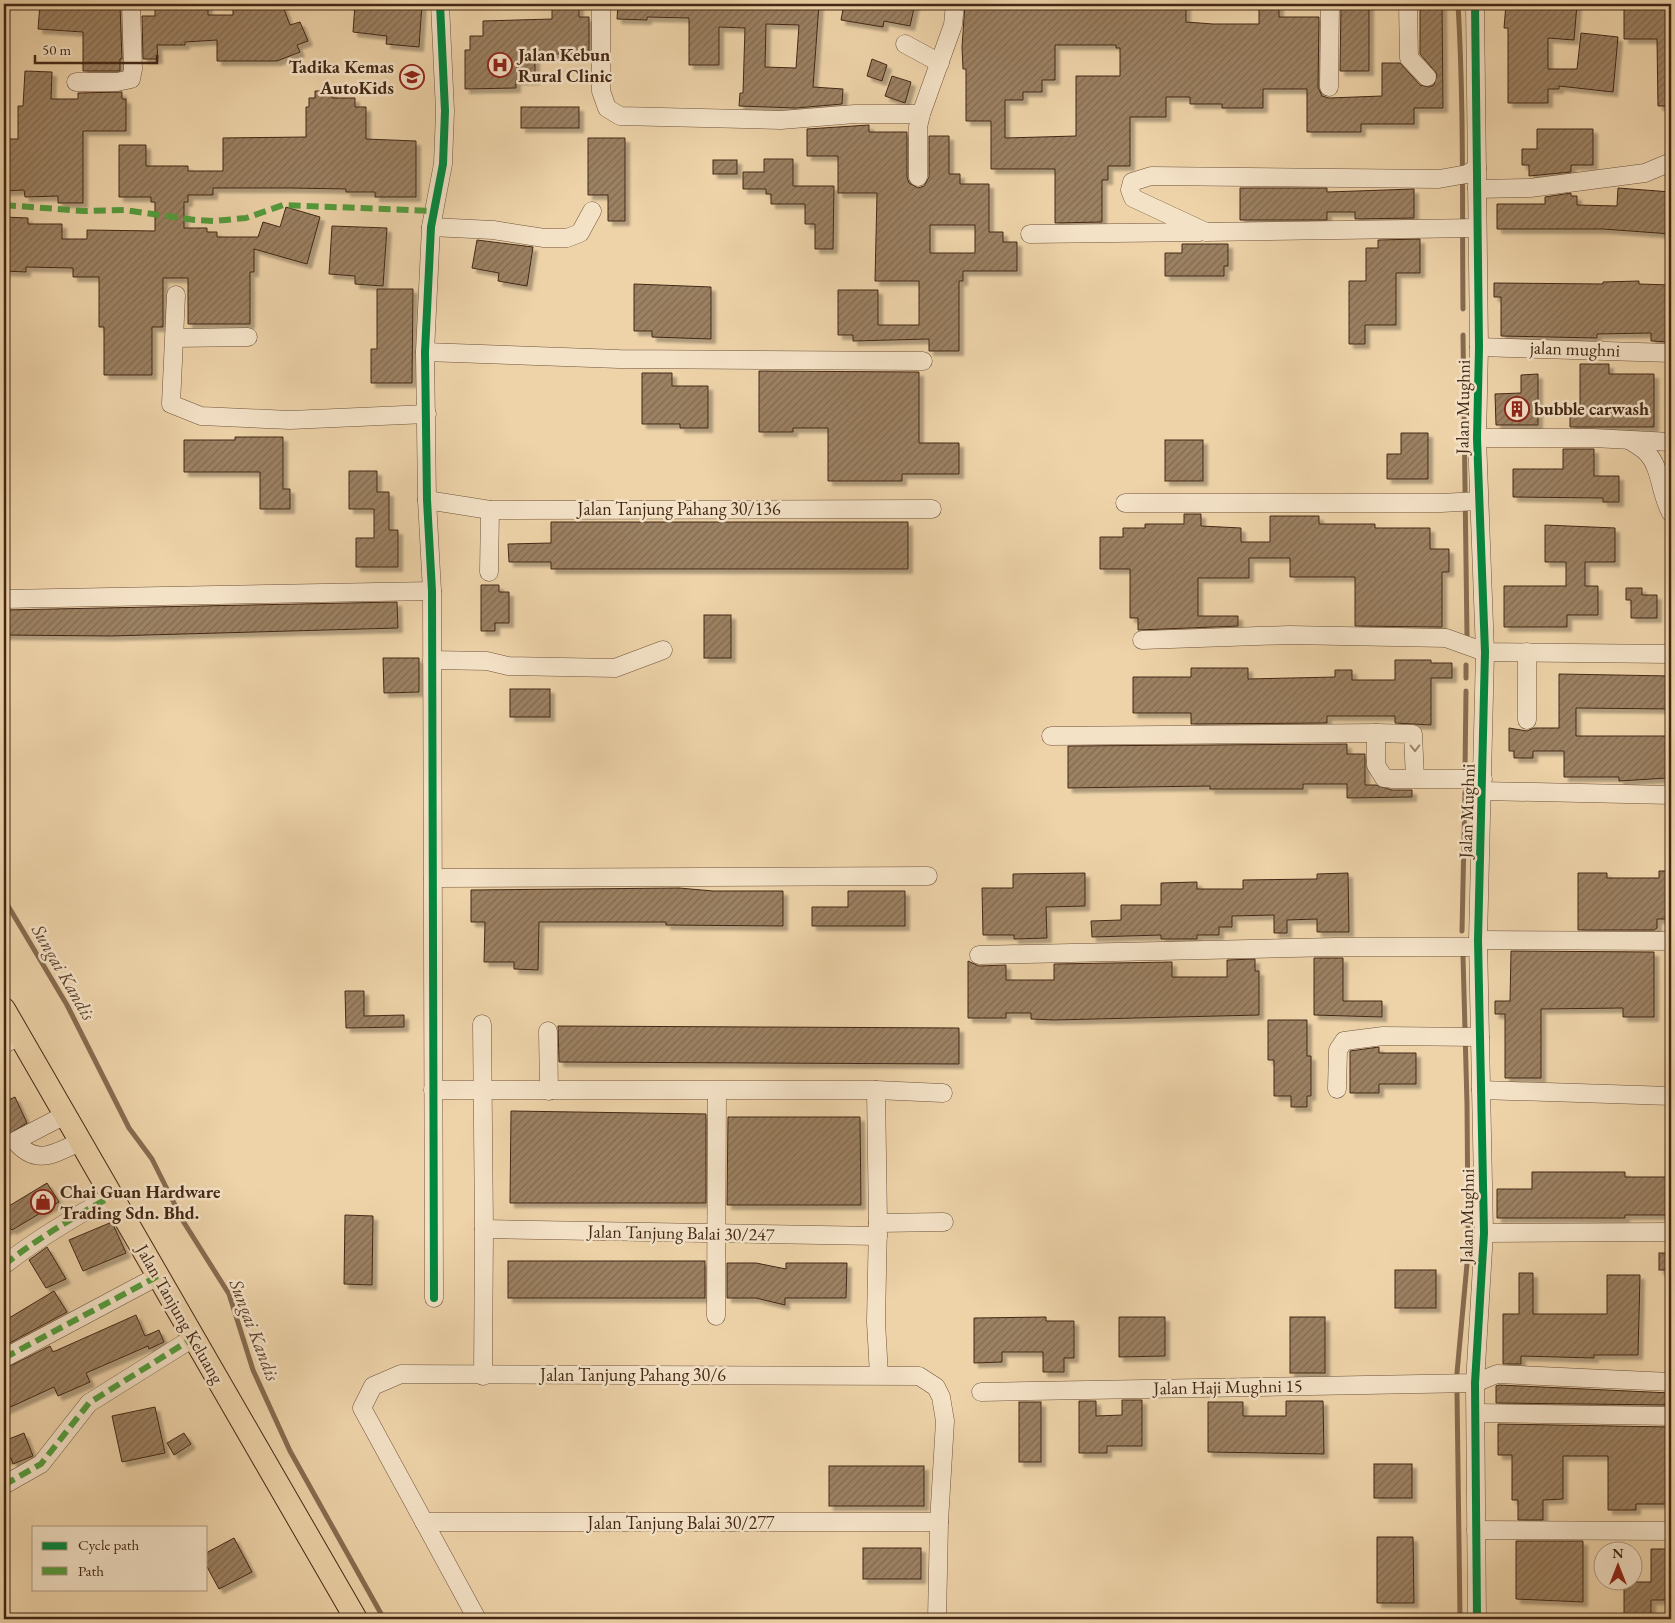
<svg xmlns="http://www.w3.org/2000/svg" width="1675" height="1623" font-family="'EB Garamond',serif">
<defs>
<pattern id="building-hatch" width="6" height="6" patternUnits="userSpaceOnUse" patternTransform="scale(1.25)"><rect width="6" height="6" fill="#9c8162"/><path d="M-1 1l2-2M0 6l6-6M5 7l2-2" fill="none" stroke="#816a50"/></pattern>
<filter id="shadow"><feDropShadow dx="4.5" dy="4.5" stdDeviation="1" flood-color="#0004"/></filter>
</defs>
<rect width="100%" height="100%" fill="#eed3a9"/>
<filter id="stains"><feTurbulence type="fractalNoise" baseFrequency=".004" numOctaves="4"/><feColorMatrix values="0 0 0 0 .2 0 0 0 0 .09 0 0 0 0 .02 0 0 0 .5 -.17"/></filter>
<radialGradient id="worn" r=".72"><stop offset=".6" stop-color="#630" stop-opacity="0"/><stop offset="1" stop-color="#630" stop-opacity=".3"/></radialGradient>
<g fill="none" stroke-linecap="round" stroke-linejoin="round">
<g stroke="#876c50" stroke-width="5">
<path d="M1458 4C1464 105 1462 207 1463 309"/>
<path d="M1463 335 1467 636"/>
<path d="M1466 665V678"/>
<path d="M1465 770 1466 691"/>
<path d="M4 899 67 1005 129 1128 152 1159 183 1221 229 1294 253 1370 290 1451 384 1619"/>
<path d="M1462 931 1465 792"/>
<path d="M1463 956 1467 1104 1468 1227"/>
<path d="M1457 1373 1468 1253"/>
<path d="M1457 1392 1460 1619"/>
</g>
</g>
<g fill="url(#building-hatch)" stroke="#432816" fill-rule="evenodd" filter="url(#shadow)">
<path d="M40 4 120 6 122 59H120V71H83V32L38 29Z"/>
<path d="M155 4H208V15H233V4H282L290 25 300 22 308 41 297 45 300 52 277 61H217V40L185 42V45H157L158 59H143L142 16H155Z"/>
<path d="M355 4H422L419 47 386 44 387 36 353 32Z"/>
<path d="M552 4H579V17H589V54H535V80H516V88L465 89V50H470V36H483V21L552 19Z"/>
<path d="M618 4H819L813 87 843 89 842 104 796 108 739 106 740 93H743L745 28 719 27V65H689V18L647 17V20L617 19ZM766 24 799 25 796 68 765 67Z"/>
<path d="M844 4H915L910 26 884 21 883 27 841 20Z"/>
<path d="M965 4H1186V22L1213 24H1259V4H1279V17H1319L1318 87 1322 96 1329 98 1382 96V63H1400L1420 85 1429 87 1434 85 1437 74 1420 54V4H1442L1443 108H1414V124H1361V132H1307V89H1263V108H1222V104H1190V97H1166V117H1130V166H1108V180H1102V222L1055 223V169H991V121H966V69H963L962 47ZM1055 45H1116V48H1120V76H1076V136L1005 138V100H1023V92H1042V80H1055Z"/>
<path d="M1341 4H1369V71H1340Z"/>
<path d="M1506 4H1577L1574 40 1548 38V69H1577L1581 33 1618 37 1613 92 1559 86V89H1548V103H1508V28H1504Z"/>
<path d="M1624 4H1671V106H1658L1657 39H1624Z"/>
<path d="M872 59 887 65 882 81 867 76Z"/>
<path d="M25 71 52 72 51 99H78V93L122 92V99H126V131H83V203H58V196L25 197 24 190 4 191V139H18V106H23Z"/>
<path d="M892 76 911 82 905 103 885 96Z"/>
<path d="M315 91H332V98H355V107H366V139L416 141V197H375V192H346V189L291 188H213V195H188V202H184V228H207V232H217V237H258L263 222 280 227 286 207 320 217 307 264 254 249V272H250V324H188V278H163V327H152V375H104V327H99V277H73V268L26 267V272L4 271V217L28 218V224H62V239H87V230L155 231V202H151V197H119V145H146V166H188V171H223V138L306 137V107H309V98H315Z"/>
<rect x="521" y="107" width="58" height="21"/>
<path d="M869 125V132H907V177L909 183 918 188 924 186 929 177V136H949V174H960V184H989V232H1003V242H1017V271H963V281H959V351H929V339L853 341V335H838V290H878V325H919V281H875L877 193H838V156H807V129ZM930 225H975V253H930Z"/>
<path d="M1537 129H1593V165H1571V172L1529 176V165H1522V149H1537Z"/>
<path d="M588 138H625V221H608V195H588Z"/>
<path d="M764 159H793V186H834L833 249H815V224H805V204H771V194H766V189H743V172H764Z"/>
<rect x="713" y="160" width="24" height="14"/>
<path d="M1240 188H1327V192L1414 189V218L1355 219V212H1327V220H1240Z"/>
<path d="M1618 188 1671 192V234L1603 229H1497V204H1545V197L1571 193V196H1577V205L1617 206Z"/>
<path d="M332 226 387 228 383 286 355 284V276L329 274Z"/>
<path d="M1420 239V273H1396V325H1365V344H1349V281H1366V248H1378V240Z"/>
<path d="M477 240 533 247 527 286 498 281 499 273 472 268Z"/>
<path d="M1182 244H1228V266H1224V276H1165V253H1182Z"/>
<path d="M1639 281V284L1671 285V342L1651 341V333L1597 334V338L1501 336V297H1494V283L1603 284V282Z"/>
<path d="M634 284 711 287V339L652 337V331H634Z"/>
<path d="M377 289H413L412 383H371V349H377Z"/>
<path d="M1580 364H1609V374H1654V427H1570V408H1580Z"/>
<path d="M759 371 919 372V443H959V474H902V481H828V428H793V432H759Z"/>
<path d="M642 373H672V386H708V428H680V424H642Z"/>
<path d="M1538 374V425H1496L1495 394 1521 393V375Z"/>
<path d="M1401 433H1428V479H1387V454H1401Z"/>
<path d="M235 437H283V489H290V509H260V472H184V440H235Z"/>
<rect x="1165" y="440" width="38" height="41"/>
<path d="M1563 449H1594V476H1619V502H1603V498L1513 497V469H1563Z"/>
<path d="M349 471H377V492H389V530H398V567H356V538H374V509H349Z"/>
<path d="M1184 514H1201V526L1241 528V542H1270V516H1319V524H1375V528H1430V549H1449V572H1442V627L1355 626V577H1290V558H1249V578H1198V616H1238V626L1138 630V618H1130V569H1100V537H1123V528H1145V524H1184Z"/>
<path d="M551 522H908V569H551V562H509L508 544 551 543Z"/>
<path d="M1545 525 1615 528V562H1585V586H1598V615H1567V627H1504V586H1566V562H1545Z"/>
<path d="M481 585H499V592H509V623H495V631H481Z"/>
<path d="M1626 588H1642V595H1657V618H1631V600H1626Z"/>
<path d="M397 602 398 628 111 636 4 635V610Z"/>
<rect x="704" y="615" width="27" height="43"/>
<path d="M383 658H419V692L384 693Z"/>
<path d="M1395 660H1431V663H1452V678H1431V725L1395 723V716H1327V723L1191 724V713H1133V677H1191V668H1248V679L1335 677V670H1352V680H1395Z"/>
<path d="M1559 674 1671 676V709L1576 708V736H1667V778L1619 781V777H1564V751H1533V758H1514V751H1509V728L1527 731 1534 728H1559Z"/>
<rect x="510" y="689" width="40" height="28"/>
<path d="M1347 744V754H1365V785H1376L1392 790H1412V797L1347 798V784H1303V789H1210V786L1068 788V746Z"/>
<path d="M1659 871H1671V919H1657V928L1654 930H1578V873H1607V878H1659Z"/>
<path d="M1085 873V906L1046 907 1047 938 1014 939V935H983L982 888H1013V874Z"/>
<path d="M1348 873 1349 932H1317V919L1287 920V933H1274V915L1232 916V927H1219V935H1197V939H1161V935L1092 937 1091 921 1121 920V905H1161V883L1197 882V889H1243V880L1317 879V874Z"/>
<path d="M679 888 713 891H783V926L666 925V922H539L538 970 514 969V962H484L485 922H471V890Z"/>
<path d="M848 891H905V926H812V907H848Z"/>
<path d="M1511 951 1654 952V1017H1623V1008L1541 1009V1078H1505V1014H1495V1001H1510Z"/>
<path d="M1314 958H1343V1001H1382V1017L1314 1015Z"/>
<path d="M1255 959V971H1259V1015L1054 1020 1031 1019V1013H1006V1018H968V961L979 966 1006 965V980H1054V964L1172 962V977H1227V960Z"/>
<path d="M345 991H364V1016L404 1015V1027L346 1028Z"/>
<path d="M1268 1020H1307V1056H1311V1096H1307V1107H1291V1096H1274V1060H1268Z"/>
<path d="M558 1026 959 1028V1064L559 1062Z"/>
<path d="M1379 1047V1053H1416V1084H1379V1093H1350V1051Z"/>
<path d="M15 1097 27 1123 4 1137V1102Z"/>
<path d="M511 1111 706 1114V1203H510Z"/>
<path d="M728 1117H860L861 1205H727Z"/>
<path d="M1532 1172H1625V1177H1671V1215H1625V1218H1497V1189H1532Z"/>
<path d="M47 1183 59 1202 12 1230 10 1228 4 1232V1209Z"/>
<path d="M345 1215 373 1216 372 1285 344 1284Z"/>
<path d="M112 1222 126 1253 83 1271 69 1240Z"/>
<path d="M47 1247 66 1279 46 1288 29 1260Z"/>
<rect x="1659" y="1253" width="12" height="17"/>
<rect x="508" y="1261" width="197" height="37"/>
<path d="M727 1263H756L786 1269V1263H847L846 1298H785V1305L756 1298H727Z"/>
<rect x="1395" y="1270" width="41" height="38"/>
<path d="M1519 1273H1533V1314H1607V1275H1640L1638 1355H1594V1358L1521 1356V1364H1503V1314H1519Z"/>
<path d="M54 1291 67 1312 4 1346V1321Z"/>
<path d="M136 1315 145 1336 159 1330 164 1342 149 1349 148 1346 86 1373 90 1382 58 1396 54 1387 4 1410V1369L50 1346 53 1352Z"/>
<path d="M1046 1317V1321H1074V1358H1064V1372H1043V1352H1002V1362L974 1363V1318Z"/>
<path d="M1119 1317H1165V1356L1119 1357Z"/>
<rect x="1290" y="1317" width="35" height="56"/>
<path d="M1499 1385 1671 1393V1405L1496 1403V1386Z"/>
<path d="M1122 1400H1142V1446H1107V1453H1079V1401H1096V1416L1122 1415Z"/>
<path d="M1286 1401H1323L1324 1454 1208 1452V1402H1243V1416H1286Z"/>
<rect x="1019" y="1402" width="22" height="60"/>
<path d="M155 1407 165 1453 122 1462 112 1416Z"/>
<path d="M1498 1424 1671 1427V1504H1636V1510H1608V1456H1563V1499L1543 1500V1520H1518V1500H1512V1455H1498Z"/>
<path d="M24 1433 33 1456 13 1464 11 1458 4 1461V1441Z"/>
<path d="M184 1433 191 1444 174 1455 167 1443Z"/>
<rect x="1374" y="1464" width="38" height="34"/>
<rect x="829" y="1466" width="95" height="40"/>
<path d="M1377 1537H1413L1414 1603H1377Z"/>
<path d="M234 1538 252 1572 219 1589 206 1565V1553Z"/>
<path d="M1516 1541H1583V1602L1516 1599Z"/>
<rect x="863" y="1548" width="58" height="31"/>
<path d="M1651 1549H1671V1600H1651V1619H1624V1582H1651Z"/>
</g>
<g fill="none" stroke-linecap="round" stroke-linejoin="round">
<defs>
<g id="minor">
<path d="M601 4V91L607 108 620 116 781 120 855 114H921"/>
<path d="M1408 4 1409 58 1427 77"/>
<path d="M1475 4 1479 347 1477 438 1485 652 1478 940 1484 1233 1475 1383 1477 1619"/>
<path d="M905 44 940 63"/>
<path d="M76 82H117L131 79 133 69 131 4"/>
<path d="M1329 87 1330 4"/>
<path d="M1477 168 1467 174 1439 179 1151 176 1132 182 1130 190 1133 198 1206 232 1477 228"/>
<path d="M918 177V127L921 114 953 25 955 4"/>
<path d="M1477 189 1530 188 1645 173 1671 162"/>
<path d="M431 227 493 230 544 238H567L580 233 592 211"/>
<path d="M1030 234 1200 232"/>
<path d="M176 295 171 404 201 416 290 420 427 414"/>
<path d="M175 338 248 337"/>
<path d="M1479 347 1671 353"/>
<path d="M425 352 619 359 923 361"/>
<path d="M1477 438H1593L1671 442"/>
<path d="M1629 440C1635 444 1643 448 1648 454 1661 468 1660 494 1671 513"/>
<path d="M427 500 490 510 932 509"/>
<path d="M1125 503H1441L1478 501"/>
<path d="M489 572 490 510"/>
<path d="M4 599 432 591"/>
<path d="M1142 640 1289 635 1446 638 1485 652 1671 654"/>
<path d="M1527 652V720"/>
<path d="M432 660 487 661 508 666 615 668 663 650"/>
<path d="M1051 736 1376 733"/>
<path d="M1415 779 1413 734 1376 733V765L1384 778 1393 779H1483"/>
<path d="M1483 791 1671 795"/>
<path d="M433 878 928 876"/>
<path d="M1478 940 1671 941"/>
<path d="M979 955 1336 947H1478"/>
<path d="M482 1024 484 1229 483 1376"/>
<path d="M548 1031 549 1091"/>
<path d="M4 1044 19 1036"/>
<path d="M1337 1089 1338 1050 1344 1041 1383 1036 1480 1037"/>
<path d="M433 1090H876L943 1093"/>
<path d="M876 1090 878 1223 876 1322 879 1375"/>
<path d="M1481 1090 1671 1096"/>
<path d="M65 1115 15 1141C37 1167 54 1153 80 1142"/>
<path d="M878 1223 944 1222"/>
<path d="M484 1229 878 1236"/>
<path d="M1484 1233 1671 1232"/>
<path d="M4 1265C38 1238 74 1217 112 1196"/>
<path d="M434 1298 432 591 427 500 425 352 431 227 443 164 445 111 440 4"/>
<path d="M716 1316 717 1091"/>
<path d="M4 1358 158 1276"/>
<path d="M981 1392 1475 1383 1497 1374 1671 1382"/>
<path d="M1477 1413 1671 1416"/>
<path d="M4 1485 41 1464 89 1403 193 1338"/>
<path d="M424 1522H939"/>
<path d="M1476 1530 1671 1531"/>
<path d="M477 1619 362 1408 373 1386 401 1374 919 1376 936 1387 941 1397 945 1421 939 1522 937 1619"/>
</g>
<path id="major" d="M4 1009 356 1619"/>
</defs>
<use href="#minor" stroke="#6e533b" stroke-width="19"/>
<use href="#major" stroke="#432816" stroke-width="24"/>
<use href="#minor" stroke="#f4e2c7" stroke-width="18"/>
<use href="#major" stroke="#eed3a9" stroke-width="22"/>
<g stroke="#549c3d" stroke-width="6" stroke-dasharray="12 6" stroke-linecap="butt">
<path d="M4 205 84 211 124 210 195 220 214 221 246 218 283 205 434 211"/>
<path d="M4 1265C38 1238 74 1217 112 1196"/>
<path d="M4 1358 158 1276"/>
<path d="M4 1485 41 1464 89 1403 193 1338"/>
</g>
<defs>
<g id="cycleway">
<path d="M1475 4 1479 347 1477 438 1485 652 1478 940 1484 1233 1475 1383 1477 1619"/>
<path d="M434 1298 432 591 427 500 425 352 431 227 443 164 445 111 440 4"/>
</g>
</defs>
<use href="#cycleway" stroke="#f4e2c7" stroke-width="11"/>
<use href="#cycleway" stroke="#00873e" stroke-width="8"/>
</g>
<defs><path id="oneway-chevron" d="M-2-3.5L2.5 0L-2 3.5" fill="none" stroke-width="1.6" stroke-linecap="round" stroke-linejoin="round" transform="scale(1.25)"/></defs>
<use stroke="#9c856e" href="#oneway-chevron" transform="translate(1415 748) rotate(89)"/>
<defs>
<symbol id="hospital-ring" viewBox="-11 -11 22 22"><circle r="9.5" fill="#f4e2c7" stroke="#8f2418" stroke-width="1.5"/><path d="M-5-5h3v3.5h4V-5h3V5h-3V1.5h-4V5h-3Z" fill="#8f2418"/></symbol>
<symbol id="school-ring" viewBox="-11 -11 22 22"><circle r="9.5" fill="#f4e2c7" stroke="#8f2418" stroke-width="1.5"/><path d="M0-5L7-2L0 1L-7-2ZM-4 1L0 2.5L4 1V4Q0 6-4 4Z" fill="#8f2418"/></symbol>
<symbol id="building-ring" viewBox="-11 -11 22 22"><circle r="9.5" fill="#f4e2c7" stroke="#8f2418" stroke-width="1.5"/><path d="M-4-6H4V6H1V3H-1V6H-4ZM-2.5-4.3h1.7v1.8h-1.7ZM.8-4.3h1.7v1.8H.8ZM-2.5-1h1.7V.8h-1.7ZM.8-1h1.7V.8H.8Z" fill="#8f2418"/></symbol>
<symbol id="shop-ring" viewBox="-11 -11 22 22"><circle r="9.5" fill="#f4e2c7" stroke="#8f2418" stroke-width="1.5"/><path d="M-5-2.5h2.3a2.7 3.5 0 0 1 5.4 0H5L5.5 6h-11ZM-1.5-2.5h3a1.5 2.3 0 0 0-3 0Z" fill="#8f2418"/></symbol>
</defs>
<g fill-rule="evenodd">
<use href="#hospital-ring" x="486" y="51" width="28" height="28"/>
<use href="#school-ring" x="398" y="63" width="28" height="28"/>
<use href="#building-ring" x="1503" y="395" width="28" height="28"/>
<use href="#shop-ring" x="29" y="1188" width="28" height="28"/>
</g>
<g text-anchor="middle" stroke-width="5" stroke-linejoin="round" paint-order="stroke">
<g font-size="18" font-weight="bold" fill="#432816" stroke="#f4e2c7" text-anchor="start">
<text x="518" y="61">Jalan Kebun<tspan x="518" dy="21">Rural Clinic</tspan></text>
<text x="394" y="73" text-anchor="end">Tadika Kemas<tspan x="394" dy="21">AutoKids</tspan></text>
<text x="1534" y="415">bubble carwash</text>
<text x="60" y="1198">Chai Guan Hardware<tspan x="60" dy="21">Trading Sdn. Bhd.</tspan></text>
</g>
<g font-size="18" fill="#432816" stroke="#f4e2c7">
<text transform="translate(1575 349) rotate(2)" y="6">jalan mughni</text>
<text transform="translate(1463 407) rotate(-89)" y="6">Jalan Mughni</text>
<text x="679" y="515">Jalan Tanjung Pahang 30/136</text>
<text transform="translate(1467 811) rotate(-88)" y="6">Jalan Mughni</text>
<text transform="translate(1467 1216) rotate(-89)" y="6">Jalan Mughni</text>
<text transform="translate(681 1233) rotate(1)" y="6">Jalan Tanjung Balai 30/247</text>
<text transform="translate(180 1314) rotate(60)" y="6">Jalan Tanjung Keluang</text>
<text x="633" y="1381">Jalan Tanjung Pahang 30/6</text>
<text transform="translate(1228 1387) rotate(-1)" y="6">Jalan Haji Mughni 15</text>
<text x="681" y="1529">Jalan Tanjung Balai 30/277</text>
</g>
<g font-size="19" font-style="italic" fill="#5f442e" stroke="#f4e2c7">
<text transform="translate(64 972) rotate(60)" y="7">Sungai Kandis</text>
<text transform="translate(255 1330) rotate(69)" y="7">Sungai Kandis</text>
</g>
</g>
<rect width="1675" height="1623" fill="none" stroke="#eed3a9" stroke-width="20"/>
<rect x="5" y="5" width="1665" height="1613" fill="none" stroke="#432816" stroke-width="2.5"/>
<rect x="10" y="10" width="1655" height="1603" fill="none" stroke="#432816"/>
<rect x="32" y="1526" width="175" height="65" fill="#f4e2c7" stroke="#ad9880"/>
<rect x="42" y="1542" width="25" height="8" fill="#00873e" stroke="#ad9880"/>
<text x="78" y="1550" font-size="15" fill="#432816">Cycle path</text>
<rect x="42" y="1567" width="25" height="8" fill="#549c3d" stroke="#ad9880"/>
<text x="78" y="1576" font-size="15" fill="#432816">Path</text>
<g transform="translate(1618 1566)"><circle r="24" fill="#f4e2c7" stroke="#ad9880"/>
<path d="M0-4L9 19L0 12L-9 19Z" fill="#8f2418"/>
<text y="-8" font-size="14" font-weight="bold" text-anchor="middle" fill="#432816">N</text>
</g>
<path d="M35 55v8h122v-8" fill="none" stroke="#432816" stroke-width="2.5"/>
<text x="42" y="55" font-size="15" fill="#432816" stroke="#f4e2c7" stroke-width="4" paint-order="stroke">50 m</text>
<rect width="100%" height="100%" filter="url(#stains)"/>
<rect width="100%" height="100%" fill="url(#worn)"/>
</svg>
